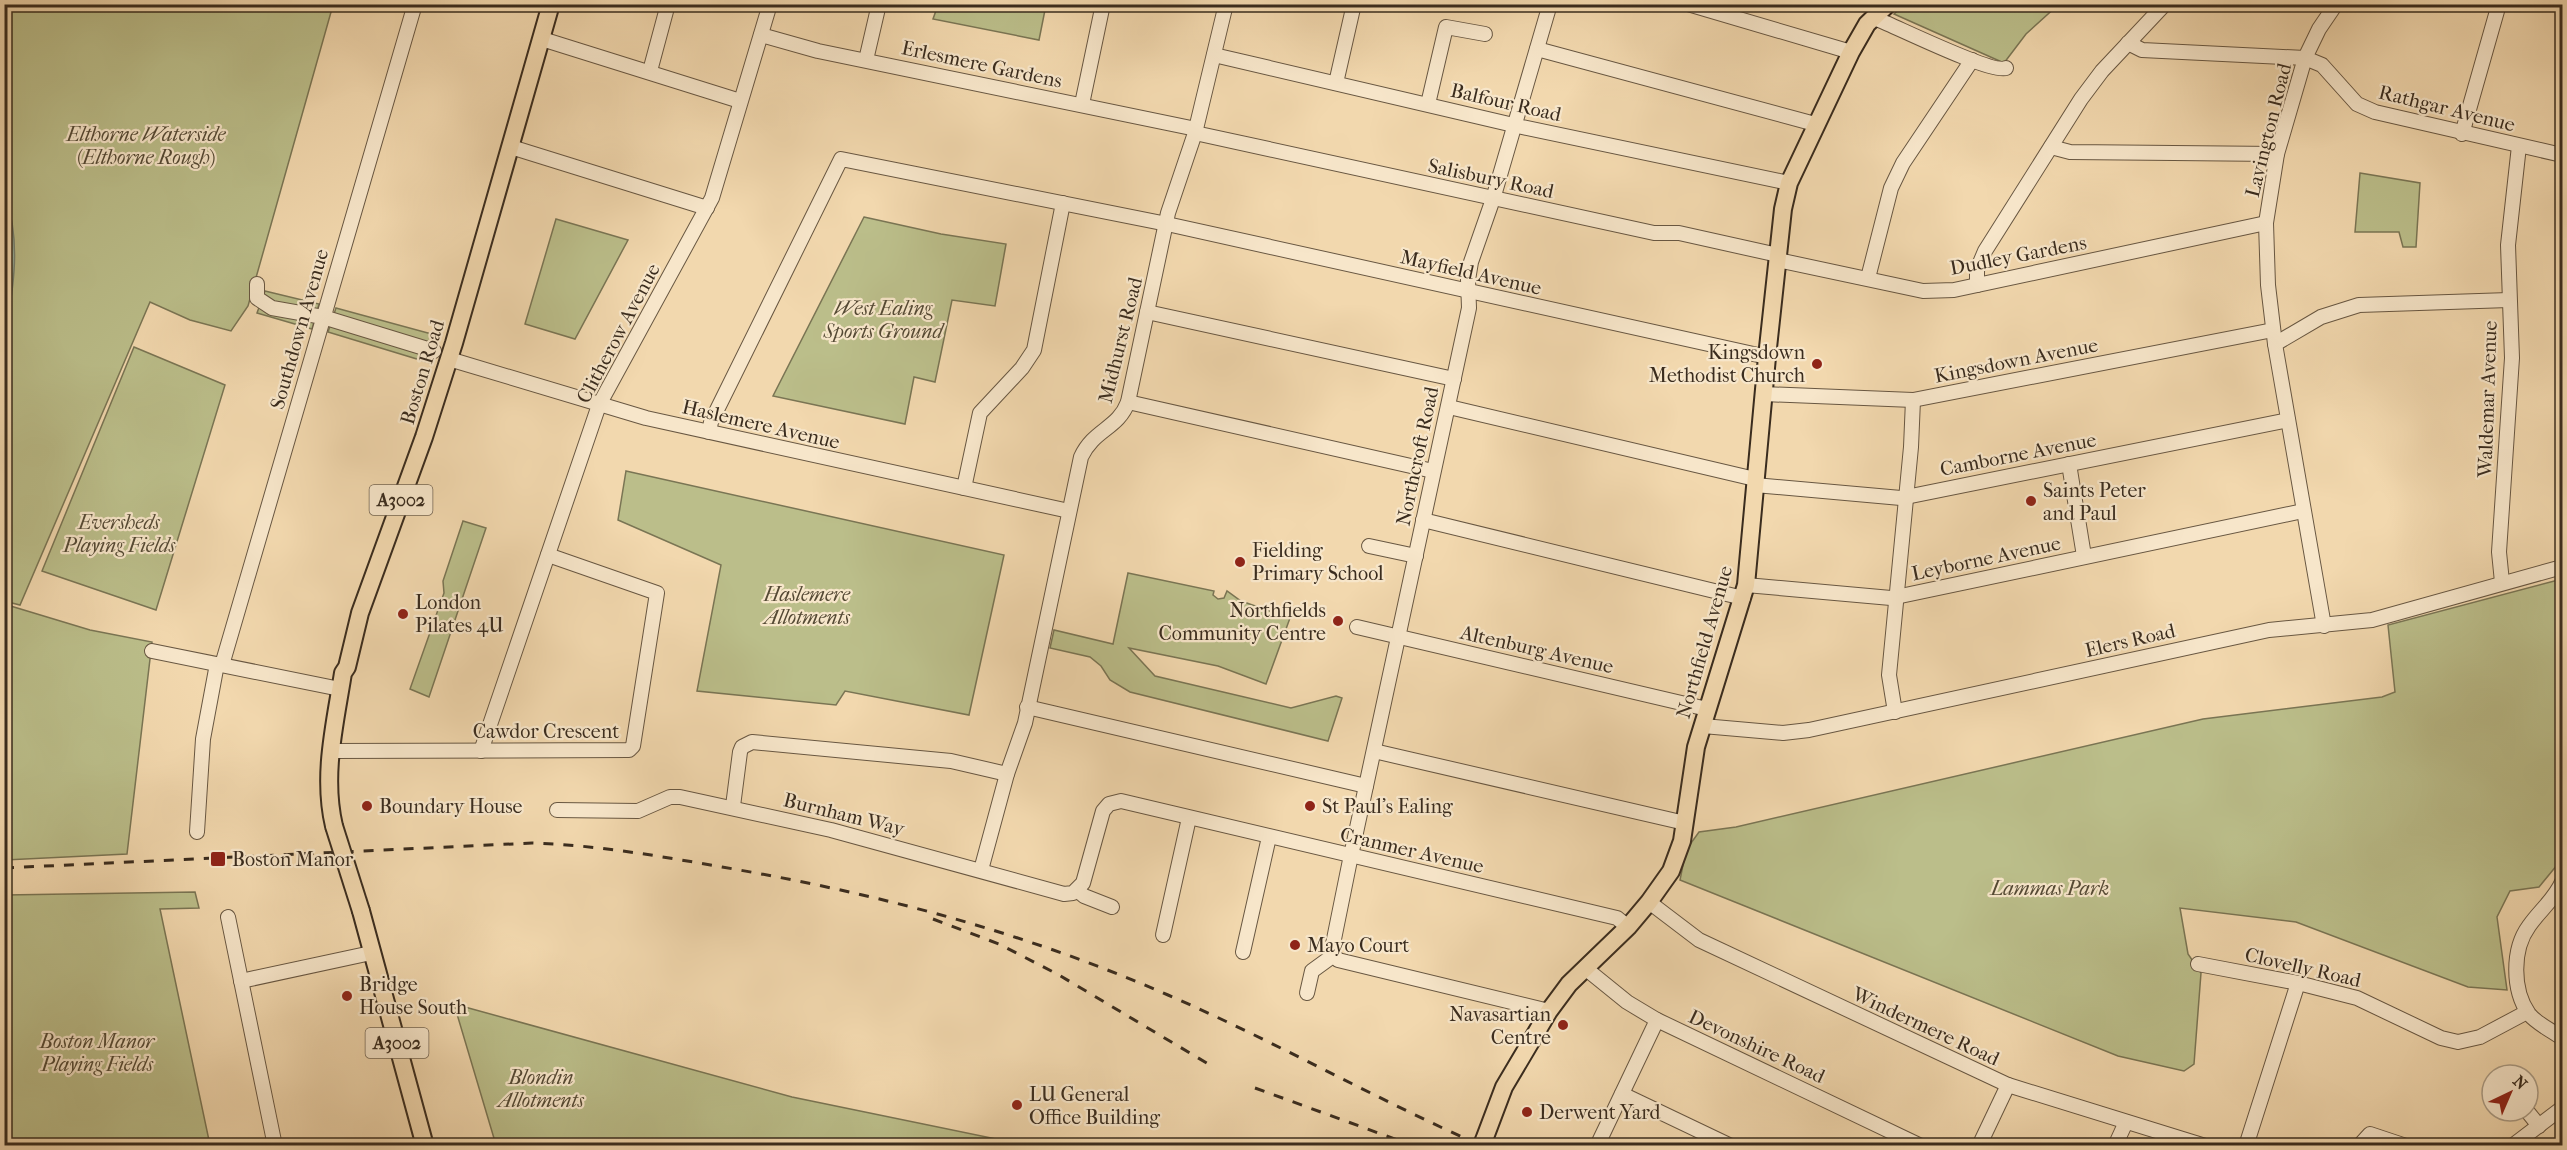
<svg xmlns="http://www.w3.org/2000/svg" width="2567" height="1150" font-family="'IM FELL French Canon',serif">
<rect width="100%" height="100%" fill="#f2d8ae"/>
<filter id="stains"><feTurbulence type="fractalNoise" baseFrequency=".00333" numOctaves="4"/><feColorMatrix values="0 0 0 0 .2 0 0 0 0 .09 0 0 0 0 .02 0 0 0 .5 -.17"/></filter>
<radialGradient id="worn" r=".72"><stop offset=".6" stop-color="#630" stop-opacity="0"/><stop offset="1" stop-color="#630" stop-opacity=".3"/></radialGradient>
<g fill="#bbbe8a" stroke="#7a7554" stroke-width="1.5">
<path d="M4 5H333L248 306 231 331 190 320 150 302 20 605 4 601Z"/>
<path d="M938 5V4L1046 5 1039 40 933 19Z"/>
<path d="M1904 5H2058L2026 34 2004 63 1894 14Z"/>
<path d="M2360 173 2420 183 2416 247H2403L2399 232H2355Z"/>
<path d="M864 217 941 234 1006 244 995 306 952 300 935 382 914 377 905 424 773 396Z"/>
<path d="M556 219 628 240 575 339 525 324Z"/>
<path d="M265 291 319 304 312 329 257 313Z"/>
<path d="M336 308 439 336 430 363 328 332Z"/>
<path d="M134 347 225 385 156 610 42 571Z"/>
<path d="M626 471 1004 555 969 715 845 691 836 705 697 691 721 565 618 520Z"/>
<path d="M463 521 486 528 429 697 410 689 444 593 443 581Z"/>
<path d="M1128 573 1214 591 1213 595 1218 599 1224 598 1227 591 1241 601 1290 618 1266 684 1218 666 1129 648 1155 676 1291 708 1336 696 1342 698 1328 741 1130 692 1110 680 1101 666 1090 657 1050 648 1054 630 1113 644Z"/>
<path d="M2562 579V859L2539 887 2510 891 2497 917 2507 990 2468 987 2296 922 2180 908 2188 954 2201 973 2194 1064 2184 1071 2118 1056 1680 880 1686 850 1699 832 1736 827 2203 719 2382 697 2395 692 2388 625Z"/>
<path d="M4 604 90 630 152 642 127 854 5 860Z"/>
<path d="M195 892 199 908 160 909 210 1145H5V895Z"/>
<path d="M454 1004 792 1097 1025 1145H496Z"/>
</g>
<path fill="#9cbaa7" stroke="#758170" stroke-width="1.5" d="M5 195C21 240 14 287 5 334Z"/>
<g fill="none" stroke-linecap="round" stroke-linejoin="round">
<path stroke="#6b7362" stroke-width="1.5" d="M4 219 10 260 4 300"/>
<defs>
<g id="minor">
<path d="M1688 4 1851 52"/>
<path d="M1876 15 1879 20C1899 28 1992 74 2006 68"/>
<path d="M761 35 818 51 1196 129"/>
<path d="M542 39 740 101"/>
<path d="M2128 43 2142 50 2305 58 2322 65 2357 104 2375 112 2562 155"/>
<path d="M1537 49 1815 124"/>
<path d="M1214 55 1522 127 1789 183"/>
<path d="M866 60 879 4"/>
<path d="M650 71 668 4"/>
<path d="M1336 83 1354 4"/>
<path d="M1082 104 1103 4"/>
<path d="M1428 104 1446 27 1485 34"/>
<path d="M1195 133 1654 233H1679L1778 255"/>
<path d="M2462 134 2499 4"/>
<path d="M511 147 707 208"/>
<path d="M2051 147 2070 152 2277 154"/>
<path d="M1778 260 1923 291 1954 290 2266 223"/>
<path d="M1868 278 1891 188 1903 163 1972 60"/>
<path d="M257 284V298L272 308 323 317 434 351"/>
<path d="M1977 285V270L1985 251 2081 99 2102 71 2165 4"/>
<path d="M1147 312 1454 379"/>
<path d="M2275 344 2321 317 2359 305 2509 300"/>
<path d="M449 359 646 418 1069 511"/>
<path d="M1764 394 1913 400 2273 330"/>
<path d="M1128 402 1433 471"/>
<path d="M1449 407 1755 479"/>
<path d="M709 432 711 422 841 159 1167 224 1767 357"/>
<path d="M2069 464 2084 556"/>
<path d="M1755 485 1901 498 2288 420"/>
<path d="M964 488 980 413 1022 368 1034 350 1063 203"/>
<path d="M1423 520 1743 598"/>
<path d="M1369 546 1416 556"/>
<path d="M2502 582 2499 552 2512 358 2508 245 2519 146"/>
<path d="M1746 585 1891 598 2303 511"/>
<path d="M2324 626 2275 344 2268 285 2266 223 2277 154 2305 58 2319 29 2336 4"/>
<path d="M1357 627 1707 709"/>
<path d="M152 651 340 689"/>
<path d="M222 665 415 4"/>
<path d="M1027 707 1366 786"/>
<path d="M1895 712 1889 675 1911 447 1913 400"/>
<path d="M1703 726 1783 733 1809 730 2269 630 2372 620 2562 567"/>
<path d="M331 751 629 750 633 746 657 593 548 555"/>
<path d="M481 751 599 405 712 198 770 4"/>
<path d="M1374 751 1685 823"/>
<path d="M733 806 740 752 742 747 752 742 951 761 1007 774"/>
<path d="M557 810 638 811 670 797H680L831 830 1064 894 1073 893 1083 883 1103 811 1109 804 1121 801 1617 918 1628 927"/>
<path d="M197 832 203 739 217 664"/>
<path d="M981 870 1007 774 1025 723 1081 457C1094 429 1118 429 1128 402L1168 213 1195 133 1226 4"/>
<path d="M2562 882C2554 900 2540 910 2529 926 2512 949 2512 990 2529 1014 2537 1024 2551 1030 2562 1038"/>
<path d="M1077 890 1084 896 1112 907"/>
<path d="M1649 902 1699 940 2008 1085 2205 1146"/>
<path d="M228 917 275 1146"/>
<path d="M1163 935 1189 818"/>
<path d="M1243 952 1269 837"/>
<path d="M1334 955 1332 949 1349 865 1469 308 1468 280 1471 262 1493 199 1550 4"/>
<path d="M1334 955 1338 960 1549 1011"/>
<path d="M2198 964 2298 983 2357 998 2441 1038 2458 1042 2480 1037 2527 1012"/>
<path d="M1585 968 1627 1002 1657 1020 1921 1146"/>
<path d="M241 981 371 953"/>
<path d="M1307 993 1312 971 1334 955"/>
<path d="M1622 1094 1731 1146"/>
<path d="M2527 1111 2539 1126"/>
<path d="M1597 1146 1657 1020"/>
<path d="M1979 1146 2008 1085"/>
<path d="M2115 1146 2126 1122"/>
<path d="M2246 1146 2298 983"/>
<path d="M2359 1146 2370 1134 2406 1146"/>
<path d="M2512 1146 2562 1108"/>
</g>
<g id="major">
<path d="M334 826C322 775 335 724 343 673L347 667 360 613 424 437 454 343 551 4"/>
<path d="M361 911 425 1146"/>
<path d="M1484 1140 1504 1087 1549 1011 1569 984 1628 927 1649 902 1671 871 1682 841 1696 747 1746 585 1767 357 1783 209 1789 183 1851 52 1867 24 1888 4"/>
</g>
</defs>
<use href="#minor" stroke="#685742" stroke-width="16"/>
<use href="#major" stroke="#3a2c1e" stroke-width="20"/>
<use href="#minor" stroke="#f7e6ca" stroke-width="14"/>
<use href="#major" stroke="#f2d8ae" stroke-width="16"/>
<g stroke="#3a2c1e" stroke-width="3" stroke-dasharray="10 10" stroke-linecap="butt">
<path d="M4 868 532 843C596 845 659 856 722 867 876 893 1024 932 1168 995 1274 1041 1376 1099 1482 1146"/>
<path d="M933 919 999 944 1059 975 1215 1068"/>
<path d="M1255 1088 1414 1146"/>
</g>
<defs>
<g id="major-bridge">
<path d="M334 826 361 911"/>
<path d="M1482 1146 1484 1140"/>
</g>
</defs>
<use href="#major-bridge" stroke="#3a2c1e" stroke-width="20" stroke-linecap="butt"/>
<use href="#major-bridge" stroke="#f2d8ae" stroke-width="16"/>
</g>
<g fill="#8f2418" stroke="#f7e6ca" stroke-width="2">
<circle cx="1817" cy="364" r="6"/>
<circle cx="2031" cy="501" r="6"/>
<circle cx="1240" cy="562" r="6"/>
<circle cx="403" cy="614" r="6"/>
<circle cx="1338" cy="621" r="6"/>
<circle cx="367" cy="806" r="6"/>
<circle cx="1310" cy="806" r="6"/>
<rect x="210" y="851" width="16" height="16" rx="3"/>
<circle cx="1295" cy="945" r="6"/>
<circle cx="347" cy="996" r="6"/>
<circle cx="1563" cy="1025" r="6"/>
<circle cx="1017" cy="1105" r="6"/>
<circle cx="1527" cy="1112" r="6"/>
</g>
<g text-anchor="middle" stroke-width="4.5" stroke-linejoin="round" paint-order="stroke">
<g fill="#f7e6ca" stroke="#736452" stroke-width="1.5">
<rect x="369.5" y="485" width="63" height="30" rx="4.5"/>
<rect x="365.5" y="1028" width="63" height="30" rx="4.5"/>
</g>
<g font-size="18" font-weight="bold" fill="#3a2c1e">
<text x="401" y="506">A3002</text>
<text x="397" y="1049">A3002</text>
</g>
<g font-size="20" fill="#3a2c1e" stroke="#f7e6ca">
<text transform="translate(982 64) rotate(12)" y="7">Erlesmere Gardens</text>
<text transform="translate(1506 102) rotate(13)" y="7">Balfour Road</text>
<text transform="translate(2447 108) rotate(14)" y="7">Rathgar Avenue</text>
<text transform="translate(2268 130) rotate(-76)" y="7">Lavington Road</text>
<text transform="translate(1491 178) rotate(12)" y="7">Salisbury Road</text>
<text transform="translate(2018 255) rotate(-11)" y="7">Dudley Gardens</text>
<text transform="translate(1471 272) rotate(13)" y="7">Mayfield Avenue</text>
<text transform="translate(299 329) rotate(-74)" y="7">Southdown Avenue</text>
<text transform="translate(618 333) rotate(-62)" y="7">Clitherow Avenue</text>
<text transform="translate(1120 340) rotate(-76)" y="7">Midhurst Road</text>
<text transform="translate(2016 360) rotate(-11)" y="7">Kingsdown Avenue</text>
<text transform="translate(422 372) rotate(-73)" y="7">Boston Road</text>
<text transform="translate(2487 399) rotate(-88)" y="7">Waldemar Avenue</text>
<text transform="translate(761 424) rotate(13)" y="7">Haslemere Avenue</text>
<text transform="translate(2018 454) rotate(-11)" y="7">Camborne Avenue</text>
<text transform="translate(1417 456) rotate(-78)" y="7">Northcroft Road</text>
<text transform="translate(1986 558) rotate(-12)" y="7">Leyborne Avenue</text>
<text transform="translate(2130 640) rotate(-13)" y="7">Elers Road</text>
<text transform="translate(1704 642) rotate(-74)" y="7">Northfield Avenue</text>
<text transform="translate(1537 649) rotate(13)" y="7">Altenburg Avenue</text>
<text x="546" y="738">Cawdor Crescent</text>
<text transform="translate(844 814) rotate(14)" y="7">Burnham Way</text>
<text transform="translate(1412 850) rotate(13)" y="7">Cranmer Avenue</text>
<text transform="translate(2303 967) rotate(13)" y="7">Clovelly Road</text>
<text transform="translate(1926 1026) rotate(25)" y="7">Windermere Road</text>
<text transform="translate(1757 1046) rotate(25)" y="7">Devonshire Road</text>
</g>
<g font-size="20" font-style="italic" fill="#544934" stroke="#f7e6ca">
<text x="146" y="141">Elthorne Waterside<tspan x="146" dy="23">(Elthorne Rough)</tspan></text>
<text x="883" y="315">West Ealing<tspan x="883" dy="23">Sports Ground</tspan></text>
<text x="119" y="529">Eversheds<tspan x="119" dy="23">Playing Fields</tspan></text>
<text x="807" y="601">Haslemere<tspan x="807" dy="23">Allotments</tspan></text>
<text x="2050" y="895">Lammas Park</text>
<text x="97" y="1048">Boston Manor<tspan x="97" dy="23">Playing Fields</tspan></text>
<text x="541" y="1084">Blondin<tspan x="541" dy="23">Allotments</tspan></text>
</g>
<g font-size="20" fill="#3a2c1e" stroke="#f7e6ca" text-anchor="start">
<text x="1805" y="359" text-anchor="end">Kingsdown<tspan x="1805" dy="23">Methodist Church</tspan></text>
<text x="2043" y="497">Saints Peter<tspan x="2043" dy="23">and Paul</tspan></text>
<text x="1252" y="557">Fielding<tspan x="1252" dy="23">Primary School</tspan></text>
<text x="415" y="609">London<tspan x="415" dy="23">Pilates 4U</tspan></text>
<text x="1326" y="617" text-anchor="end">Northfields<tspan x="1326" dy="23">Community Centre</tspan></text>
<text x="379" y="813">Boundary House</text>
<text x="1322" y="813">St Paul's Ealing</text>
<text x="232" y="866">Boston Manor</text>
<text x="1307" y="952">Mayo Court</text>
<text x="359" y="991">Bridge<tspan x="359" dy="23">House South</tspan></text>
<text x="1551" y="1021" text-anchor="end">Navasartian<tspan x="1551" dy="23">Centre</tspan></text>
<text x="1029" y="1101">LU General<tspan x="1029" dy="23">Office Building</tspan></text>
<text x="1539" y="1119">Derwent Yard</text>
</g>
</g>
<rect width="2567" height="1150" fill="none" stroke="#f2d8ae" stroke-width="24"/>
<rect x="6" y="6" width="2555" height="1138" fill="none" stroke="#3a2c1e" stroke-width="3"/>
<rect x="12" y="12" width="2543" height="1126" fill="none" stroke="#3a2c1e" stroke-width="1.5"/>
<g transform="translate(2510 1093) rotate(44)"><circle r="28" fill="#f7e6ca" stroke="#ab9c85" stroke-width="1.5"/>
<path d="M0-4.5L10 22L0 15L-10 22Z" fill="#8f2418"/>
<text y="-9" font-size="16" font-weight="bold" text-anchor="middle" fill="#3a2c1e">N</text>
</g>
<rect width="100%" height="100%" filter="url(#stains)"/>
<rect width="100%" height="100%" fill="url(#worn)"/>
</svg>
